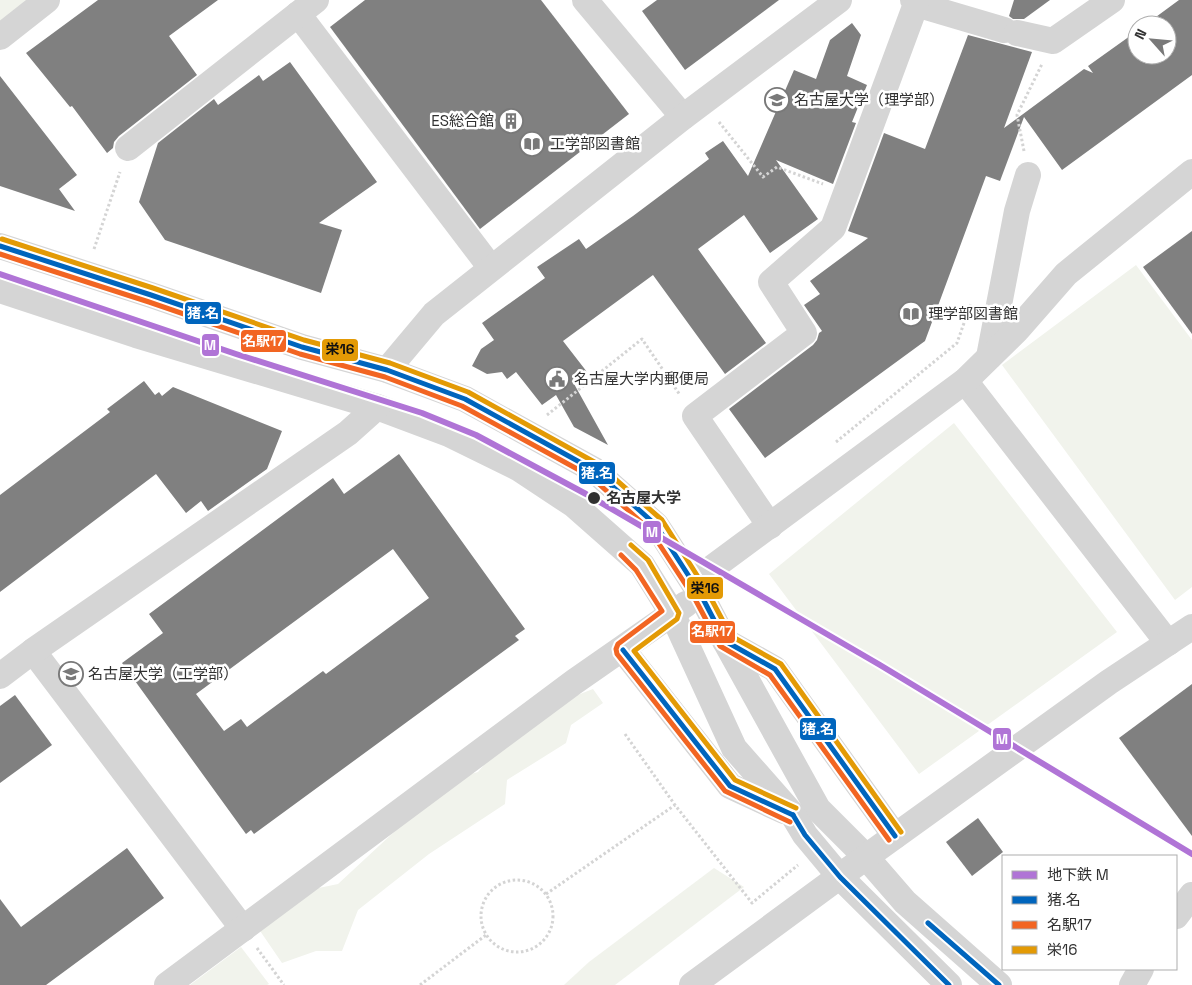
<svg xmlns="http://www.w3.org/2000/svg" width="1192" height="985" font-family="'Space Grotesk','Noto Sans JP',sans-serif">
<rect width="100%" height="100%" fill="#fff"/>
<g fill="#f1f3ec">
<path d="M0 0H36L0 28Z"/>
<path d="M1136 265 1192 340V587L1175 600 1002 365Z"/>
<path d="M954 423 1117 632 919 774 769 574Z"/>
<path d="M593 689 603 703 571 725 566 743 507 780 505 804 429 854 358 910 342 951H316L282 963 256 925 304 891 338 884 450 780 478 772 504 741 557 703Z"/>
<path d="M714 868 744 887 615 985H564L589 962Z"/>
<path d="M241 947 269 984 267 985H190Z"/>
</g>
<g fill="#808080" fill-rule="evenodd">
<path d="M98 0H218L169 36 197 75 119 136 114 142 113 148 107 153 72 106 70 107 26 53Z"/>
<path d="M365 0H541L629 114 480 229 330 27Z"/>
<path d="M657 0H779L685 70 642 11Z"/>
<path d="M1014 0H1050L1024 19H1013L1009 16Z"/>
<path d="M1179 0H1192V75L1062 170 1024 117 1000 181 986 176 925 341 765 458 729 409 813 345 817 340 819 333 822 331 804 305 820 294 810 281 868 238 848 231 884 133 925 149 968 35 1032 52 1004 128 1084 69 1093 73 1088 66 1137 31V55H1167V25H1145Z"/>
<path d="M852 23 861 35 847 76 867 85 852 122 856 123 833 184 776 160 818 219 770 253 744 215 698 249 766 343 725 374 653 275 563 341 587 372 573 382 608 445 574 427 556 395 542 405 516 372 507 379 502 372 487 374 472 366 481 349 494 340 482 323 545 278 537 267 579 239 586 249 633 216 709 159 705 153 723 141 748 176 794 70 816 79 830 40Z"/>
<path d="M290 62 377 182 319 223 342 230 321 293 165 240 139 202 158 143 214 99 218 105 259 75 263 81Z"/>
<path d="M0 76 77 175 59 189 75 211 0 186Z"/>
<path d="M1192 231V334L1143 267Z"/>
<path d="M144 381 155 395 159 392 162 396 173 387 282 431 267 469 208 511 201 501 186 513 156 474 0 592V495L110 412 107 409Z"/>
<path d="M399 454 525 629 515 636 519 640 254 834 251 830 246 834 122 663 163 633 149 614 333 478 344 494ZM393 549 429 598 326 674 323 671 247 727 241 719 224 731 196 694Z"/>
<path d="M1192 684V836L1119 738Z"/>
<path d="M15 695 52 745 0 783V706Z"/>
<path d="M978 818 1003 852 972 876 946 842Z"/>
<path d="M127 848 164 898 46 985H0V899L21 927Z"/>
</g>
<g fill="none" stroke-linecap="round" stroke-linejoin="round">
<g stroke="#d4d4d4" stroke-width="3" stroke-dasharray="2.5 2.5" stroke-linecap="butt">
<path d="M719 122 763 177 777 167 823 184"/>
<path d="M1024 151 1017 115 1042 64"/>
<path d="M94 249 120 172"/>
<path d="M547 415 642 339 680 395"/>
<path d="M836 442 957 343 971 303"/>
<path d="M625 734 675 805 752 903 798 865"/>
<circle cx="517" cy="916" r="36"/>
<path d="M546 894 675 805"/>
<path d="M257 948 284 985"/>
<path d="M420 985 486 935"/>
</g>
<g stroke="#d5d5d5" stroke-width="26">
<path d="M585 0 683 117"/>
<path d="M916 4 1004 30"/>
<path d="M298 14 491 268"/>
<path d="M1017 33 1053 41 1112 0"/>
<path d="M0 37 47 0"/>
<path d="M128 148 316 0"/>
<path d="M0 246 151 295 302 347 387 370 465 399 594 470 656 525 662 534 701 595 725 641 818 809 866 857 905 902 999 985"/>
<path d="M0 290 136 335 377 407 449 434 518 468 574 505 642 565 672 613 734 748 793 815 805 835 840 877 949 985"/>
<path d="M989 357 1017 211 1028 175"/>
<path d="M387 370 434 314 683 117 839 0"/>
<path d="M965 381 1168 643"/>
<path d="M770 526 695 416 804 333 771 282 833 228 916 4 913 0"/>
<path d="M693 582 965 381 1017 330 1066 274 1192 172"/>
<path d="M725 641 775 669 895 836"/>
<path d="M623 650 730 786 784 811"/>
<path d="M33 651 243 929"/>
<path d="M0 676 33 651 348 433 377 407"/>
<path d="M1176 916 1192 895"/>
<path d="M167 985 574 682 686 604"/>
<path d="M692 985 866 857 1109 682 1192 627"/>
<path d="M1132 985 1141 969"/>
</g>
<defs>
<g id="bus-1">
<path d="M0 246 151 295 302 347 387 370 465 399 594 470 656 525 701 595 725 641"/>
<path d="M725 641 775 669 895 836"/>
<path d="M623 650 730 786 793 815"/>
<path d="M793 815 805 835 840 877 949 985"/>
<path d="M928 923 999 985"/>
</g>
<g id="bus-2">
<path d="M0 254 149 302 300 354 385 377 462 406 590 476 650 530 695 599 720 646 770 675 889 840"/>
<path d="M621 555 636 570 662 611 618 644 616 649 617 654 725 791 790 822"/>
</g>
<g id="bus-3">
<path d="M2 239 153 288 304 340 390 363 468 392 598 464 662 520 707 591 731 636 781 664 901 832"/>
<path d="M631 545 648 560 679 613 677 619 634 651 735 780 796 808"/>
</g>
</defs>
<use href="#bus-1" stroke="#fff" stroke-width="9"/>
<use href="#bus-2" stroke="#fff" stroke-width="9"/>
<use href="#bus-3" stroke="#fff" stroke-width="9"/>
<use href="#bus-1" stroke="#0065bd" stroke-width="5"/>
<use href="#bus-2" stroke="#f26522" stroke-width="5"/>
<use href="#bus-3" stroke="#e39a05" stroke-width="5"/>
<defs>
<path id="metro-1" d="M0 274 236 354 422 413 476 435 586 494 880 665 1192 854"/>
</defs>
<use href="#metro-1" stroke="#fff" stroke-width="10"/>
<use href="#metro-1" stroke="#b074d6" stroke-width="6"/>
</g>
<defs>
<symbol id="university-ring" viewBox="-11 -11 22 22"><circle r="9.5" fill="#fff" stroke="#797979" stroke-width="1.5"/><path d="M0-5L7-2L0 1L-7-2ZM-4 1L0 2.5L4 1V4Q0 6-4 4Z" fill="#797979"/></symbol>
<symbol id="building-ring" viewBox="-11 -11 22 22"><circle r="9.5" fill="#fff" stroke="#797979" stroke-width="1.5"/><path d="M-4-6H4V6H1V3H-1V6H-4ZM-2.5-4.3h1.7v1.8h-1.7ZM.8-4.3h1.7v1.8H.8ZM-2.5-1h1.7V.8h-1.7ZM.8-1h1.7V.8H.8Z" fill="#797979"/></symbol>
<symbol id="library-ring" viewBox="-11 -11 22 22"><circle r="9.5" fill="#fff" stroke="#797979" stroke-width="1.5"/><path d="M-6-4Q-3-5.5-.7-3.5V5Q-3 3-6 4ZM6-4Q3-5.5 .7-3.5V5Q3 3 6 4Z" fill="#797979"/></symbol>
<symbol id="civic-ring" viewBox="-11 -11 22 22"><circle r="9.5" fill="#fff" stroke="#797979" stroke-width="1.5"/><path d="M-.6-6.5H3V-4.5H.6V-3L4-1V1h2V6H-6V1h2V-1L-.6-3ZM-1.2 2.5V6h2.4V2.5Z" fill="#797979"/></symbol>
</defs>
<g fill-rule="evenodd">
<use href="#university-ring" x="763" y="86" width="28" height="28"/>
<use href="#building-ring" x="497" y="107" width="28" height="28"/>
<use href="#library-ring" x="518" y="130" width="28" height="28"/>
<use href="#library-ring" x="897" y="300" width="28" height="28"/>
<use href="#civic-ring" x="543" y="365" width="28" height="28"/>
<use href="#university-ring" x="57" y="660" width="28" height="28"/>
</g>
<circle fill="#313131" stroke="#fff" stroke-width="2" cx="594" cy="498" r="7"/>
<g text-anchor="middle" stroke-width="5" stroke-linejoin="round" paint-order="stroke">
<g font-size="15" fill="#313131" stroke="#fff" text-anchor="start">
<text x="794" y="105">名古屋大学（理学部）</text>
<text x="494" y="126" text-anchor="end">ES総合館</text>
<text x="550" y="149">工学部図書館</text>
<text x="928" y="319">理学部図書館</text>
<text x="574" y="384">名古屋大学内郵便局</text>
<text x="88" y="679">名古屋大学（工学部）</text>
</g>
<g font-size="15" font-weight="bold" fill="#313131" stroke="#fff" text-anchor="start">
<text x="606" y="503">名古屋大学</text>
</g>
</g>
<g stroke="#fff" stroke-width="2">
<rect x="184" y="301" width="38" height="24" rx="5" fill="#0065bd"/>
<rect x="240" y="329" width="47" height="24" rx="5" fill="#f26522"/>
<rect x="201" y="333" width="19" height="24" rx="5" fill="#b074d6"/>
<rect x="321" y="338" width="38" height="24" rx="5" fill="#e39a05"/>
<rect x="578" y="461" width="38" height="24" rx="5" fill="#0065bd"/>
<rect x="642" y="520" width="20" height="24" rx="5" fill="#b074d6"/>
<rect x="686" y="576" width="38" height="24" rx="5" fill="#e39a05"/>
<rect x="689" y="620" width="47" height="24" rx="5" fill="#f26522"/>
<rect x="799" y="717" width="38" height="24" rx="5" fill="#0065bd"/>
<rect x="992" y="727" width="20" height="24" rx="5" fill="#b074d6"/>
</g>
<g font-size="14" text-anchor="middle" font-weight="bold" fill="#fff">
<text x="203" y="318">猪.名</text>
<text x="263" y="346">名駅17</text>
<text x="210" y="350">M</text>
<text x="597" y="478">猪.名</text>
<text x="652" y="537">M</text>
<text x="712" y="636">名駅17</text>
<text x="818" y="734">猪.名</text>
<text x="1002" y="744">M</text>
</g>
<g font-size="14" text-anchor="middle" font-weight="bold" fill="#111">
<text x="340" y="354">栄16</text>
<text x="705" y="593">栄16</text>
</g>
<rect x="1002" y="855" width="175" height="115" fill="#ffffff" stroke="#adadad"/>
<rect x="1012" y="871" width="25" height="8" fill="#b074d6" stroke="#adadad"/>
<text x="1047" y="880" font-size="15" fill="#313131">地下鉄 M</text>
<rect x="1012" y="896" width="25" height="8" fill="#0065bd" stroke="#adadad"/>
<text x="1047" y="905" font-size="15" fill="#313131">猪.名</text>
<rect x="1012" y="921" width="25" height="8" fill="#f26522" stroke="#adadad"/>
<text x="1047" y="930" font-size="15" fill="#313131">名駅17</text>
<rect x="1012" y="946" width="25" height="8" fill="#e39a05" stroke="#adadad"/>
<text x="1047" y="955" font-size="15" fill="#313131">栄16</text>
<g transform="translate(1152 40) rotate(297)"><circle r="24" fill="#ffffff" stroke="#adadad"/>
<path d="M0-4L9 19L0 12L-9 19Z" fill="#797979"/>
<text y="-8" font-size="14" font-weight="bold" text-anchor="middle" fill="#313131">N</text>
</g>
</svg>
